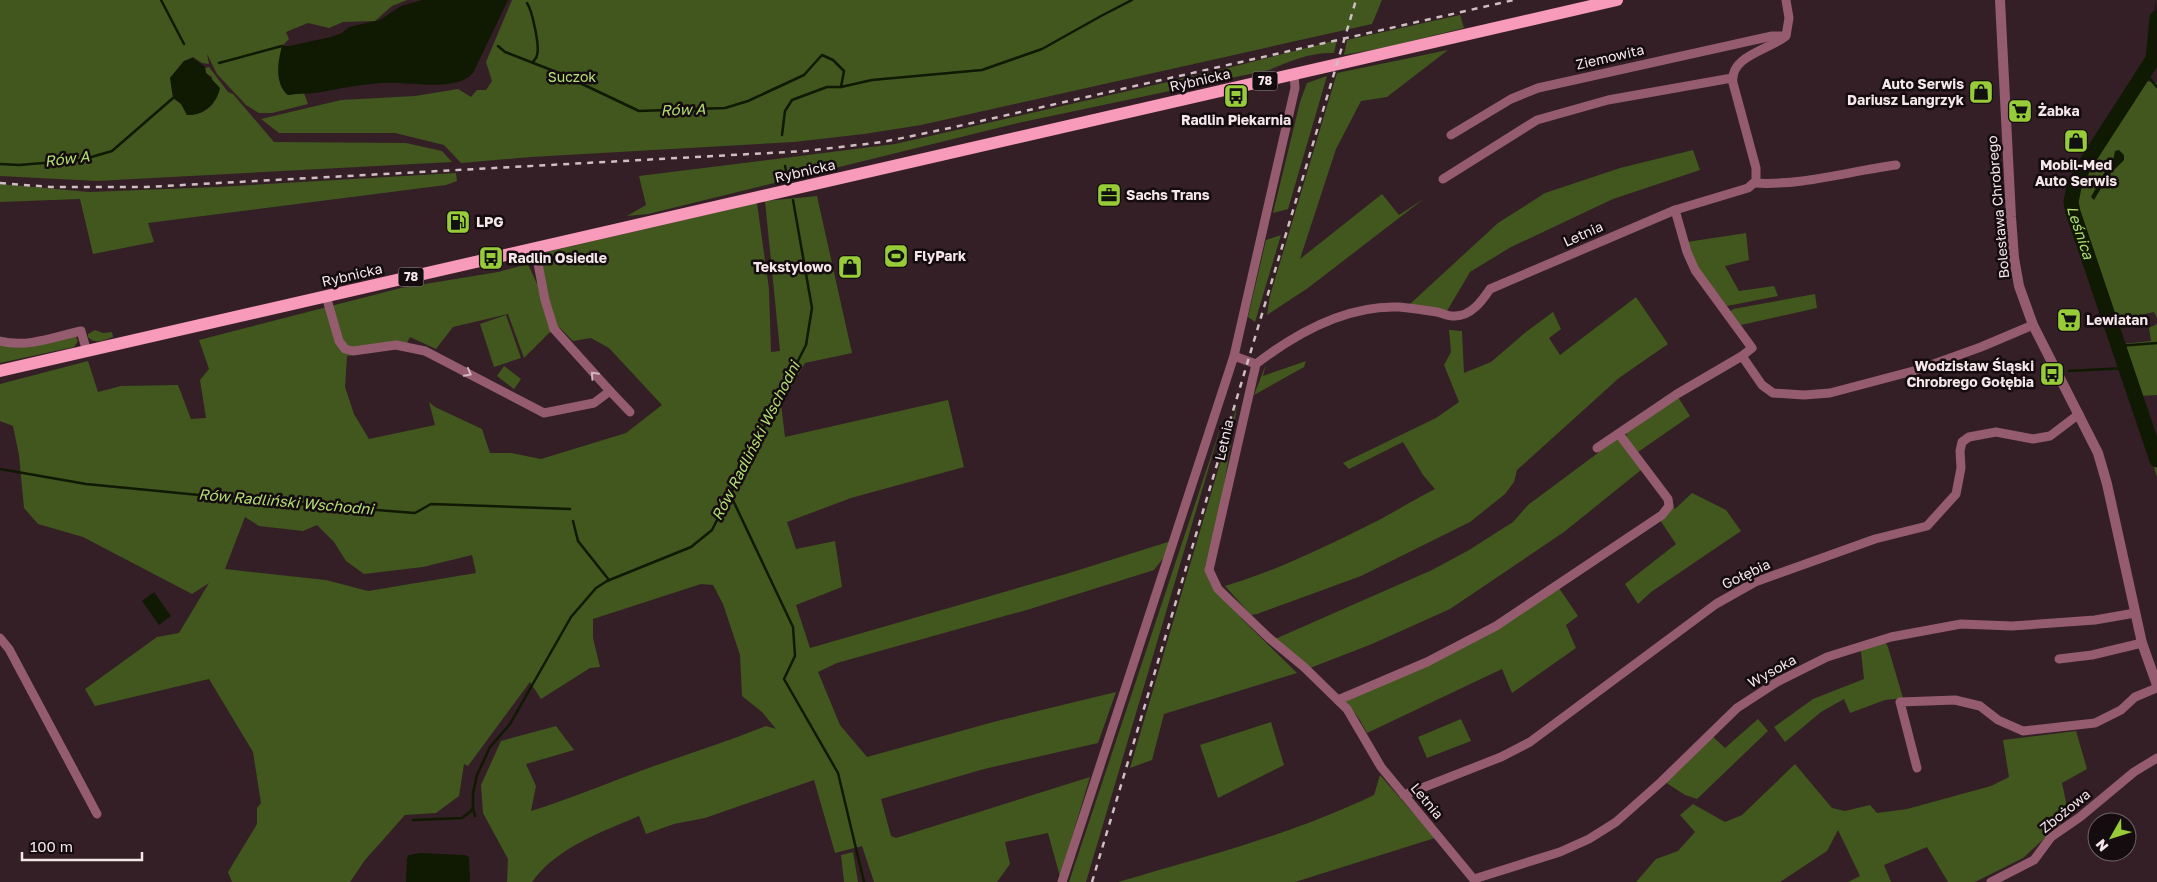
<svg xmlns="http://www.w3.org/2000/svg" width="2157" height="882" font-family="'Golos Text',sans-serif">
<rect width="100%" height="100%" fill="#331f25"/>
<g fill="#41571e" fill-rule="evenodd">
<path d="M0 0H407L392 6 375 21 343 22 329 28 308 23 286 32 289 39 282 46C280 62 274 84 288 95L304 93 308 104 272 113H259L246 105 217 74 207 54 209 64 202 63 193 57 184 61 170 78 187 115C198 115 208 111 214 102L212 77 206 73 205 68 209 67 228 92 233 94 274 142 406 143 442 151 452 162 97 181 0 176Z"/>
<path d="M512 0H1382L1372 24 921 125 864 134 794 142 531 157 461 163 444 145 395 133H279L261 119 341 100 415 96 458 89 471 97 477 90H486L492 81 486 62Z"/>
<path d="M1460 15 1464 28 1387 47 1344 55 1347 40Z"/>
<path d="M1337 40 1334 53C1311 52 1290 61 1269 70L1018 123 648 214 627 216 646 205 639 176 895 144 1220 70Z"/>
<path d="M1448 50 1387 97 1361 101 1336 149 1300 259 1382 194 1399 215 1425 198 1308 288 1267 315 1270 296 1337 73Z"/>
<path d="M1327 76 1288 209 1273 213 1300 102 1307 83Z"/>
<path d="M2146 81 2157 83V318L2154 312 2114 321 2076 207 2078 186Z"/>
<path d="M1693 150 1700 170 1613 199 1511 247 1470 272 1447 311 1410 304 1498 223 1545 193 1620 168Z"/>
<path d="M456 173 457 181 446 185 148 223 154 242 93 254 80 199 0 202V184L89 192 217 187Z"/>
<path d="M817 196 852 353 805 363 781 404 785 437 948 400 964 467 851 498 787 522 796 549 835 541 842 587 796 605 810 648 1066 574 1171 541 1165 556 1154 570 1030 609 837 663 818 672 840 725 867 757 997 721 1116 692 1098 743 984 769 881 799 891 836 896 838 1090 777 1060 877 1048 833 1005 842 1010 864 997 882H874L862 846 835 853 814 780 705 818 674 824 646 834 639 816C602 832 557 847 532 882H507L508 859 483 813 481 785 501 741 556 726 574 750 526 764 536 786 531 811C573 798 612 781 654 766 691 753 729 741 766 726L776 729 762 712 742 696 740 655 723 604 713 585 701 584 593 619V638L600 667 590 668 541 699 530 682 468 766 464 764 459 796 436 813 405 815 365 860 350 882H232L228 872 257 824V808L261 803 253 752 209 679 95 706 85 689 157 637 179 633 209 583 192 594 83 537 38 524 24 508 19 455 13 426 0 421V384L88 361 98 392 121 386 178 385 191 419 206 418 200 380 209 369 199 340 401 288 498 272 528 264 537 284 542 253 757 203 769 289 771 352 780 351 765 201ZM508 314 524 358 549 333 560 328 573 341 591 338 609 348 662 405 626 433 541 459 511 453H490L482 429 435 407 429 402 435 425 369 439 354 414 345 387 347 356 395 349 403 351 410 337 436 349 453 327ZM245 517 259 526 303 531 317 525 334 542 346 561 364 574 423 567 472 555 476 573 368 591 326 580 225 569Z"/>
<path d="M1746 233 1749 260 1725 266 1739 291 1774 286 1778 296 1727 306 1695 264 1687 242Z"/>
<path d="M1281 235 1255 322 1248 317 1266 240Z"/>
<path d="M1815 294 1817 308 1741 325 1730 312 1733 309Z"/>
<path d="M1636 297 1668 344 1619 378 1517 470 1514 482 1505 494 1470 522 1361 576 1257 614 1251 615 1225 586C1279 570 1331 544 1381 519 1399 509 1417 498 1435 489L1423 475 1403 442 1349 469 1343 463 1436 418 1459 402 1444 365 1451 352 1449 330 1462 331 1464 373 1491 362 1526 332 1553 312 1561 329 1549 338 1560 355Z"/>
<path d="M506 315 521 358 494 367 480 324Z"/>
<path d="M2157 324V395L2140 396 2157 445V477L2136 412 2140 396 2122 344 2151 341 2149 328Z"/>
<path d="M95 330 103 333 112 332 113 337C104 340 95 345 88 337V334Z"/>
<path d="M70 337H76L78 341 74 347 0 363V346H11Z"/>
<path d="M1306 361 1304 367 1254 395 1266 364 1263 376Z"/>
<path d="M504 366 521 379 514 389 497 376Z"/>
<path d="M1678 397 1690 416 1638 452 1626 439 1627 433Z"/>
<path d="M1237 406 1222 498 1205 567 1210 583 1243 620 1297 673 1164 714 1152 760 1130 768Z"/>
<path d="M1222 423 1086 882H1069Z"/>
<path d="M1618 438 1642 467 1641 470 1564 532 1450 609 1372 644 1310 668 1275 639 1432 570 1469 550 1513 522 1528 505Z"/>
<path d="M1692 493 1726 510 1741 531 1651 592 1638 604 1625 584 1676 544 1660 520 1671 504 1675 509Z"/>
<path d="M1559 588 1578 616 1566 625 1576 648 1512 693 1502 669 1367 733 1358 717 1345 701Z"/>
<path d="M1882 636 1888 647 1903 698 1885 700 1850 713 1844 699 1821 712 1785 742 1774 727 1813 699 1864 679 1860 643Z"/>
<path d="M1461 719 1471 741 1427 758 1418 737Z"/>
<path d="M1758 719 1768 731 1697 799 1685 795 1665 782 1712 736 1725 748Z"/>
<path d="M1271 722 1284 765 1218 798 1200 745Z"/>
<path d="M2076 731 2087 769 2062 783 2069 816 2023 858 1975 882H1948L1927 847 1884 865 1891 882H1848L1860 876 1838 830 1827 851 1780 882H1636L1656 859 1678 851 1695 832 1680 815 1693 804 1725 822 1742 815 1795 764 1832 808 1845 811 1870 805 1877 813 1907 809 1991 786 2009 777 2003 740Z"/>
<path d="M1380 775 1435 838 1295 882H1118C1204 857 1293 834 1374 795Z"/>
<path d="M853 852 858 882H844L841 855Z"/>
</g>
<g fill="#101902">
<path d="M422 0H508L473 73C455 93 408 81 384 83 361 84 338 89 315 93 307 94 297 93 288 95 274 83 278 61 282 46H289L331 37 342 33 349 27 380 20 401 6Z"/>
<path d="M2156 0 2157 45 2154 61 2149 58Z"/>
<path d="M193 58 205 67 206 73 220 88C217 104 203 116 187 115L181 104 173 98 170 78 184 61Z"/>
<path d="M2119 150 2124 155V160L2109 175 2094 200 2091 197 2108 166 2113 161 2115 151Z"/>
<path d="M154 592 171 616 159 625 142 601Z"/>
<path d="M420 853 465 855 469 857 470 882H406L407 858 409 855Z"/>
</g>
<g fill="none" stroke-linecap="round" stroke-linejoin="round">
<g stroke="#101902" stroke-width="2.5">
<path d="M161 0 184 44"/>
<path d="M527 3C532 10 540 46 537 55 537 58 534 60 533 62"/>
<path d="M498 46 505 52 559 73 639 111 725 108 748 101 804 75 822 55 833 60 844 71 841 87"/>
<path d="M219 63 282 46"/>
<path d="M2145 73 2157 87"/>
<path d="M782 135 785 111 792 100 827 87H841L872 80 982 70 1042 49 1101 16 1132 0"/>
<path d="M0 164 19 165 81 160 112 151 173 98"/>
<path d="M785 166 788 180"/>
<path d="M2118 346 2157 343"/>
<path d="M2069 371 2125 368"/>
<path d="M0 469 86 484 262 501 415 513 431 504 570 509"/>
<path d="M730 494 793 627 795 656 784 679 838 773 864 882"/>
<path d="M573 521 578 541 609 580"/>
<path d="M473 808 475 816"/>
<path d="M413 820 462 818 471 811 473 808V793L477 775 490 747 510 724 571 617 596 588 607 581 691 547 712 530 806 345 812 308 793 200"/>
</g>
<path stroke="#101902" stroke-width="15" id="s1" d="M2157 18 2153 59 2084 166 2074 187 2071 202 2073 212 2157 460"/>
<g stroke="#955c6f" stroke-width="9">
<path d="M1451 135 1511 99 1538 88 1772 36H1785"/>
<path d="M1443 179 1537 120 1608 100 1732 78"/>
<path d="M1755 183C1801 186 1850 171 1896 165"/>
<path d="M326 296 339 341 345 349 353 351 396 345 425 351 544 413 594 403 610 391 554 329 545 300 535 248"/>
<path d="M0 341C28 348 54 337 81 331L87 352"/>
<path d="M1234 356 1256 364"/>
<path d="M1742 356 1762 385 1773 393 1804 395 1830 393 1917 370 1981 347 2033 325"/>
<path d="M610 391 630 412"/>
<path d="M1597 448 1677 394 1742 356 1752 348 1695 270 1687 252 1675 210 1748 188 1756 181V168L1733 83C1729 56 1769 50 1786 36L1789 18 1786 0"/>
<path d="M0 638 9 649 97 814"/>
<path d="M2059 659 2092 655 2142 643"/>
<path d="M1338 700 1427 662 1496 626 1662 515 1669 506 1668 499 1619 434"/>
<path d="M1917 768 1900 702 1955 700 1980 706 1998 720 2023 731 2095 723 2121 710 2135 697 2157 688"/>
<path d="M1404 795 1501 757 1530 742 1716 604 1755 582 1875 539 1927 526 1956 494 1961 468 1960 451 1962 442 1969 437 1996 432 2033 439 2050 436 2079 414"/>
<path d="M1474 879 1560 852 1589 839 1616 822 1661 782 1737 708 1777 682 1827 657 1891 637 1961 624 2012 626 2095 620 2135 613"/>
<path d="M1062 882 1234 356 1295 88 1294 74"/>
<path d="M1476 882 1381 767 1347 709 1304 667 1269 638 1218 589 1209 570 1256 364C1296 333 1347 305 1399 307 1411 308 1424 310 1437 312 1442 313 1450 317 1455 316 1471 316 1482 301 1490 289L1675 210"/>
<path d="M1991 882 2034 860 2051 837 2080 817 2134 772 2157 758"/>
</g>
<path stroke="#955c6f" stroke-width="10" d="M2000 0 2011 217 2014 258 2019 286 2033 325 2098 453 2107 484 2142 643 2157 685"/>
<path stroke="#f89ab9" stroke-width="12" d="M0 371 1617 0"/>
<g stroke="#cfbfc3" stroke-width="2.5" stroke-dasharray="6 6" stroke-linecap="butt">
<path d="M0 183 50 187H146L806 151 883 142 950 128 1514 0"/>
<path d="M1092 882 1356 0"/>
</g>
</g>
<defs><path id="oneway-chevron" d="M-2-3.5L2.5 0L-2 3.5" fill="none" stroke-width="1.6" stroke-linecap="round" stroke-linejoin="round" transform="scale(1.25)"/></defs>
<g stroke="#d3b6be">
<use href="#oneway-chevron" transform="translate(468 373) rotate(28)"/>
<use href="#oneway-chevron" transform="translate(594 375) rotate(-133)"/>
</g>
<defs>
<symbol id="shop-square" viewBox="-11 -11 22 22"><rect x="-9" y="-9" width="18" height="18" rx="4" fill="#97cc38" stroke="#150c0f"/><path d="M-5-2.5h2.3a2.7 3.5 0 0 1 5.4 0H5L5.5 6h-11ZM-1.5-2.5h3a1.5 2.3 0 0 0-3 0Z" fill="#111"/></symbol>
<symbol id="bus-square" viewBox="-11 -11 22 22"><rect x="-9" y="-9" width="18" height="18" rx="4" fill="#97cc38" stroke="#150c0f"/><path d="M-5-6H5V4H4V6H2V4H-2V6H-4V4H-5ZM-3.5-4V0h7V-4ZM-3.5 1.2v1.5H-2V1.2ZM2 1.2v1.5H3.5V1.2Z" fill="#111"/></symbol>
<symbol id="supermarket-square" viewBox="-11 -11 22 22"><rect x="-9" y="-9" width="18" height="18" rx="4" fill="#97cc38" stroke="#150c0f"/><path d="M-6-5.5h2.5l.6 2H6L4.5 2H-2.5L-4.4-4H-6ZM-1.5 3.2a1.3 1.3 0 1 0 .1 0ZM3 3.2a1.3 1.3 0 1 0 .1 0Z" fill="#111"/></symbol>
<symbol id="office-square" viewBox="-11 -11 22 22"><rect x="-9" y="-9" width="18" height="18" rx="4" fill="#97cc38" stroke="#150c0f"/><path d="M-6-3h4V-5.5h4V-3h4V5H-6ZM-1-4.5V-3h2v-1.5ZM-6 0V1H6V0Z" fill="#111"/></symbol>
<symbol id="fuel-square" viewBox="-11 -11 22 22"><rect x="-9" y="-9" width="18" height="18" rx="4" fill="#97cc38" stroke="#150c0f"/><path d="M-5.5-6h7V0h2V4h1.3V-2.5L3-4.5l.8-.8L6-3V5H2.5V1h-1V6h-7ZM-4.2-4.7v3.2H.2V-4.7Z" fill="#111"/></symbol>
<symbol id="stadium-square" viewBox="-11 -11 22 22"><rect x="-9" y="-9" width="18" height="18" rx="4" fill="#97cc38" stroke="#150c0f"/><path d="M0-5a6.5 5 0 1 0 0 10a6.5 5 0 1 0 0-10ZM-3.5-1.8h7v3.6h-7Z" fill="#111"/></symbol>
</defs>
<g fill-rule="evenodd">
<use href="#shop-square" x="1967" y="78" width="28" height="28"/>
<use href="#bus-square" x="1222" y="82" width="28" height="28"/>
<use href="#supermarket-square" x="2006" y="97" width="28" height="28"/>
<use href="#shop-square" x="2062" y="127" width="28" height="28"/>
<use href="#office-square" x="1095" y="181" width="28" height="28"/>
<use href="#fuel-square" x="444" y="208" width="28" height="28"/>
<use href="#stadium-square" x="882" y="242" width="28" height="28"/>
<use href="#bus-square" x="477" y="244" width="28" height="28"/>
<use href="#shop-square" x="836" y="253" width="28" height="28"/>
<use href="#supermarket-square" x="2055" y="306" width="28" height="28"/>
<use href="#bus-square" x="2038" y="360" width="28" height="28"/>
</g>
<g text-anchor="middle" stroke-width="5" stroke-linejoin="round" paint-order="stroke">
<g fill="#150c0f" stroke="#b1a5a8" stroke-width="1">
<rect x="1252.5" y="71.5" width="25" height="19" rx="4"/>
<rect x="398.5" y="267.5" width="25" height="19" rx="4"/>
</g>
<g font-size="12" font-weight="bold" fill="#f4e6e9">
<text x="1265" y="85">78</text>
<text x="411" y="281">78</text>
</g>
<g font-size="14" fill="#f4e6e9" stroke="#150c0f">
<text transform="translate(1610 57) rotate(-13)" y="5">Ziemowita</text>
<text transform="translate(1200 80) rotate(-13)" y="5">Rybnicka</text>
<text transform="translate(805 171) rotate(-13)" y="5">Rybnicka</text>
<text transform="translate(1998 207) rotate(-95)" y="5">Bolesława Chrobrego</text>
<text transform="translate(1583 234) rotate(-24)" y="5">Letnia</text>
<text transform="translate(352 275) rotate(-13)" y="5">Rybnicka</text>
<text transform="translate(1224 440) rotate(-77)" y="5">Letnia</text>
<text transform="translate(1746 574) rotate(-25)" y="5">Gołębia</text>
<text transform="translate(1772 671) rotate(-29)" y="5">Wysoka</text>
<text transform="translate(1427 801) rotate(50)" y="5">Letnia</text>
<text transform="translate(2065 811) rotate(-39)" y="5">Zbożowa</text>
</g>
<g font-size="14" fill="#b4e075" stroke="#150c0f">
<text x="572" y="82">Suczok</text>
</g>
<g font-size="14" font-weight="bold" fill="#f4e6e9" stroke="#150c0f" text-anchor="start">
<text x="1964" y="89" text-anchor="end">Auto Serwis<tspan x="1964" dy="16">Dariusz Langrzyk</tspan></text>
<text x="2038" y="116">Żabka</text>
<text x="1236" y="125" text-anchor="middle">Radlin Piekarnia</text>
<text x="2076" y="170" text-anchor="middle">Mobil-Med<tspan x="2076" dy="16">Auto Serwis</tspan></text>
<text x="1126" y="200">Sachs Trans</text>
<text x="476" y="227">LPG</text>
<text x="914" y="261">FlyPark</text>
<text x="508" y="263">Radlin Osiedle</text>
<text x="832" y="272" text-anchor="end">Tekstylowo</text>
<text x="2086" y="325">Lewiatan</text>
<text x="2034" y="371" text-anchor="end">Wodzisław Śląski<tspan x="2034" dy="16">Chrobrego Gołębia</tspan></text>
</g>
<g font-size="15" font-style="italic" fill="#b2dd72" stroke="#150c0f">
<text transform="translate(683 110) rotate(-2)" y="5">Rów A</text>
<text transform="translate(67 159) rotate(-7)" y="5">Rów A</text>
<text dy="5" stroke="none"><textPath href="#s1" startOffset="239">Leśnica</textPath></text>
<text transform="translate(756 441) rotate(-63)" y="5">Rów Radliński Wschodni</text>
<text transform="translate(286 502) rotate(5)" y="5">Rów Radliński Wschodni</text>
</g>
</g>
<g transform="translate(2112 837) rotate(231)"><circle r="24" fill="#150c0f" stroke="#6e6366"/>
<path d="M0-4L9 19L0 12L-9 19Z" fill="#97cc38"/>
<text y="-8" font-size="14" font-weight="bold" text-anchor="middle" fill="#f4e6e9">N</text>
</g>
<path d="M22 852v8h120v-8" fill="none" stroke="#f4e6e9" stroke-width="2.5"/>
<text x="30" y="852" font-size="15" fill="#f4e6e9" stroke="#150c0f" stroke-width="4" paint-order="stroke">100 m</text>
</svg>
